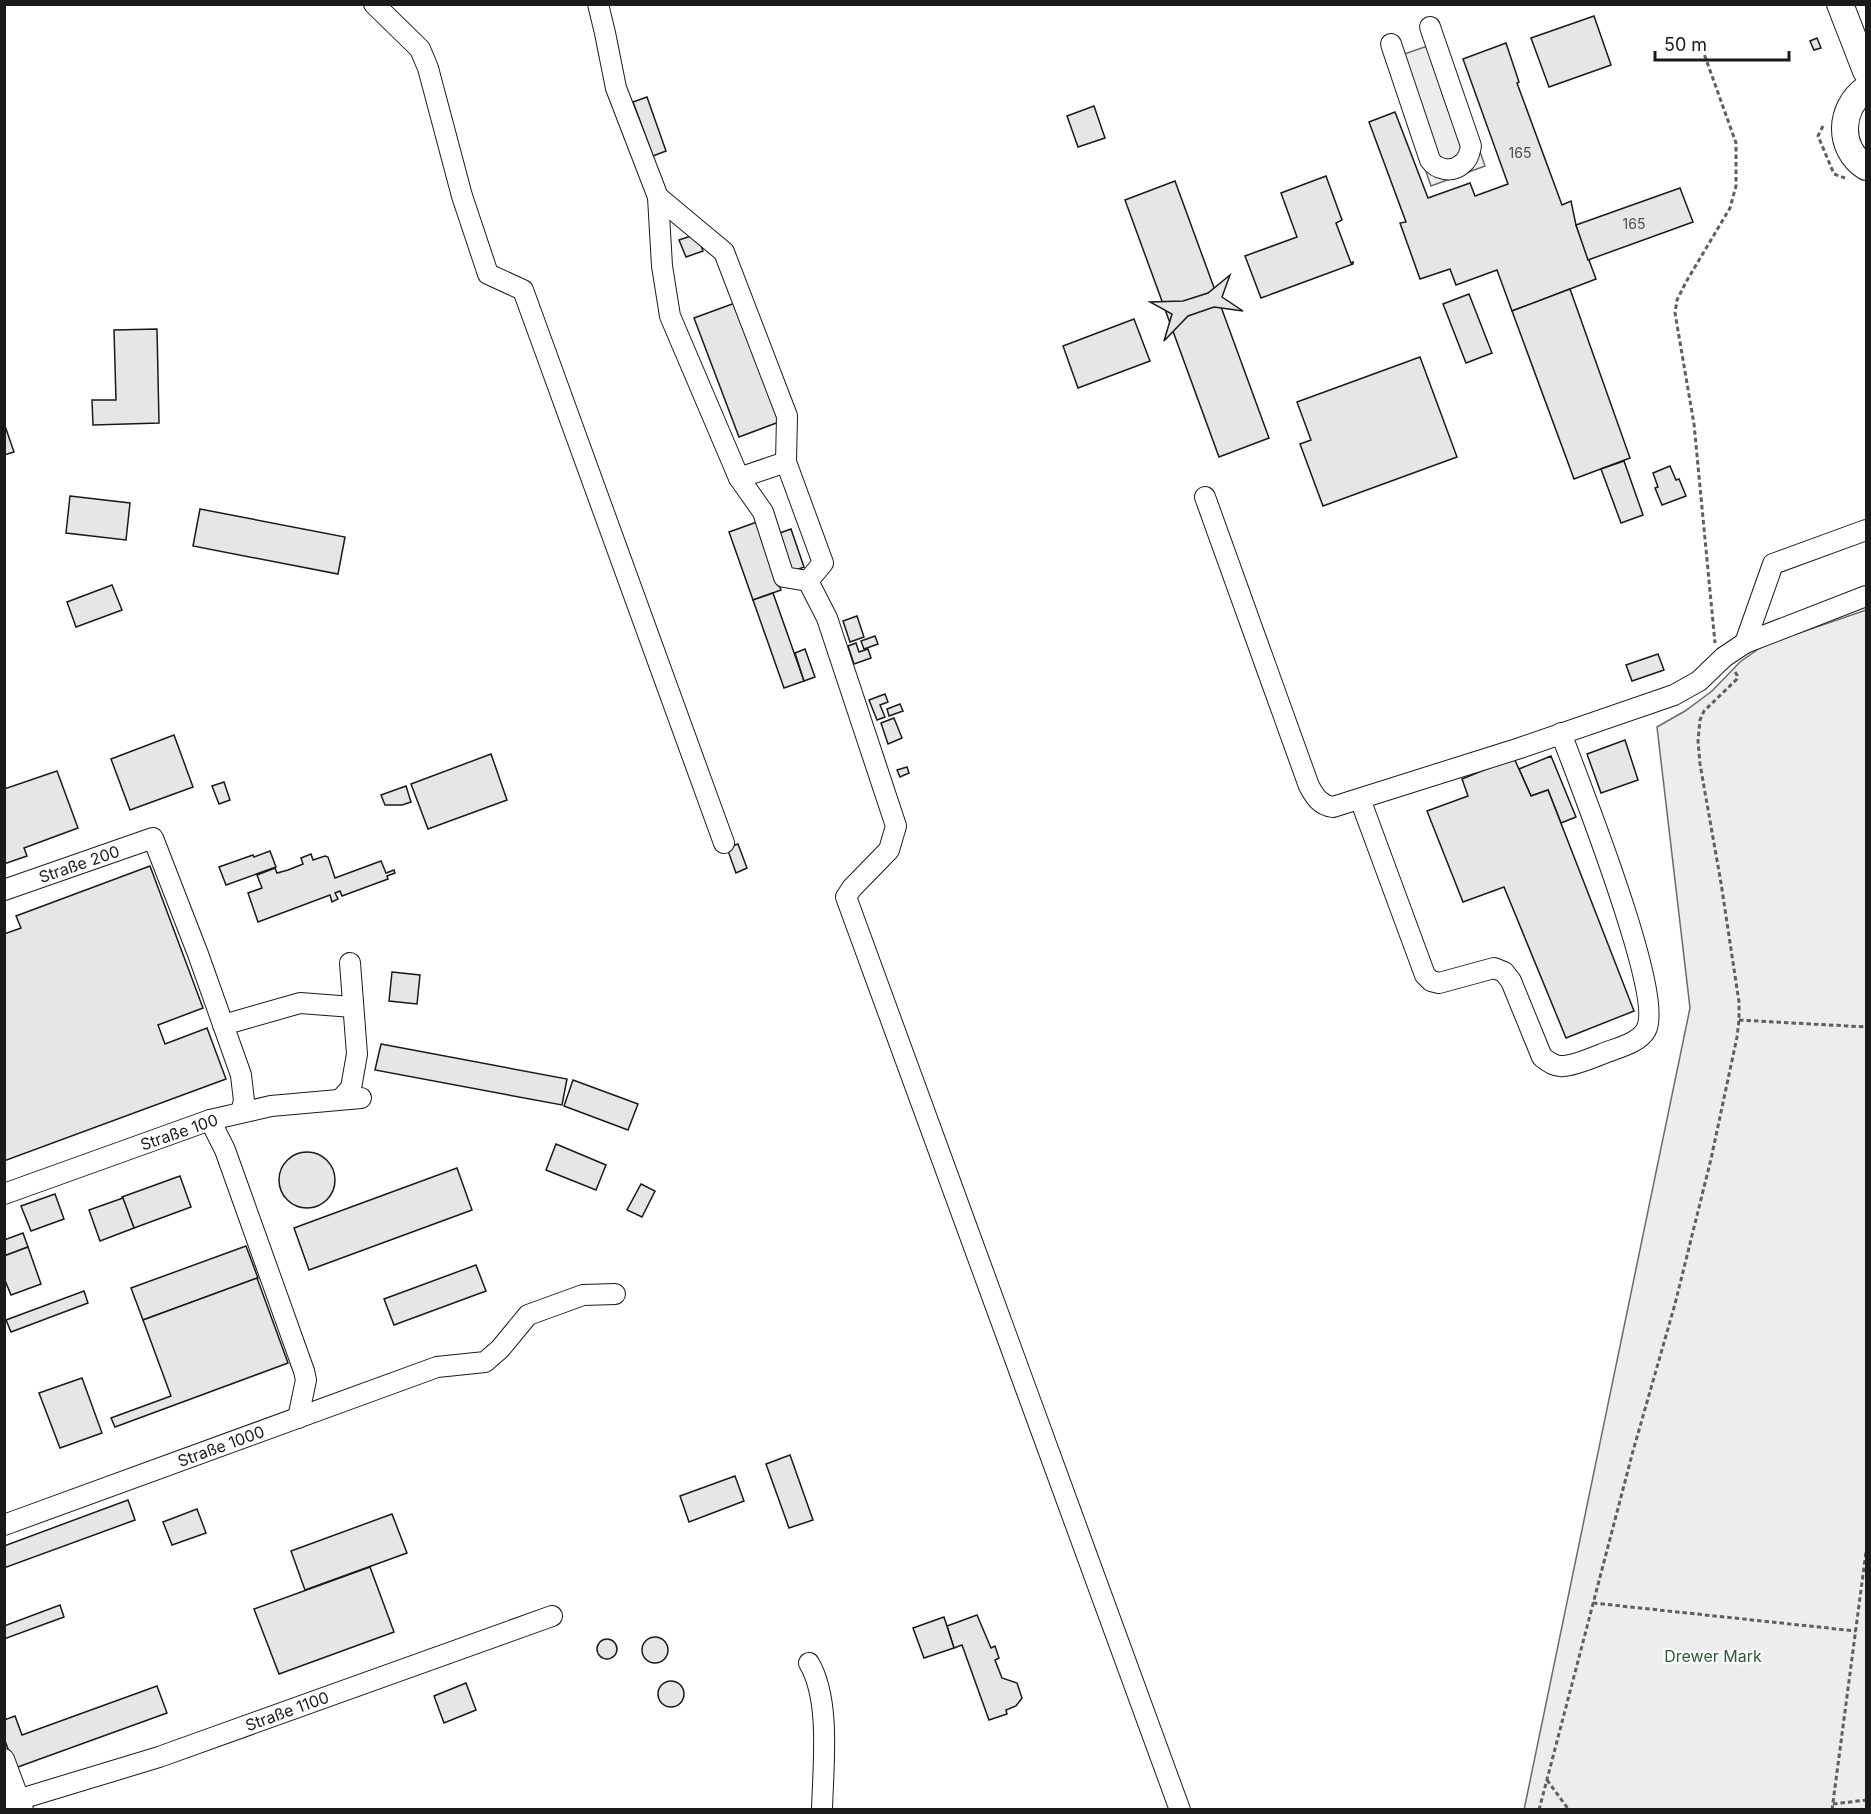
<svg xmlns="http://www.w3.org/2000/svg" width="1871" height="1814" font-family="Inter,sans-serif">
<rect width="100%" height="100%" fill="#fff"/>
<g fill="#ededed" stroke="#6a6a6a" stroke-width="1.5">
<path d="M1442 41 1485 166 1431 186 1387 60Z"/>
<path d="M1866 610V1809L1524 1810 1690 1008 1657 727 1685 711 1712 691 1740 662 1764 645Z"/>
</g>
<g fill="#e6e6e6" stroke="#1a1a1a" stroke-width="1.5">
<path d="M1594 16 1611 65 1549 87 1531 38Z"/>
<path d="M1817 38 1821 48 1814 50 1810 41Z"/>
<path d="M1506 43 1519 82 1517 83 1562 205 1571 201 1576 225 1596 279 1512 311 1497 270 1456 285 1450 269 1420 279 1400 223 1406 222 1369 122 1395 112 1428 198 1470 183 1475 196 1508 184 1463 59Z"/>
<path d="M647 97 666 151 653 156 633 102Z"/>
<path d="M1094 106 1105 138 1078 147 1067 116Z"/>
<path d="M1326 176 1342 220 1336 223 1351 263 1353 262V264L1261 298 1245 256 1297 237 1281 193Z"/>
<path d="M1175 181 1269 438 1219 457 1125 200Z"/>
<path d="M1680 188 1693 222 1588 260 1576 225Z"/>
<path d="M697 234 703 251 686 257 679 240Z"/>
<path d="M1230 275 1222 297 1243 311 1214 307 1188 316 1164 341 1172 314 1150 302 1183 301 1208 293Z"/>
<path d="M1570 289 1630 458 1574 479 1512 311Z"/>
<path d="M1469 294 1492 353 1466 363 1443 304Z"/>
<path d="M735 303 779 422 739 437 694 318Z"/>
<path d="M1134 319 1150 361 1078 388 1063 346Z"/>
<path d="M157 329 159 423 93 425 92 400H116L114 330Z"/>
<path d="M1420 357 1457 457 1323 506 1300 444 1311 440 1297 402Z"/>
<path d="M4 423 14 452 4 455Z"/>
<path d="M1624 461 1643 515 1621 523 1601 469Z"/>
<path d="M1670 466 1676 480 1679 479 1686 496 1662 505 1655 488 1658 487 1653 473Z"/>
<path d="M70 496 130 503 126 540 66 533Z"/>
<path d="M200 509 345 537 338 574 193 546Z"/>
<path d="M757 522 781 590 753 600 729 532Z"/>
<path d="M791 529 804 567 791 572 777 534Z"/>
<path d="M112 585 122 610 76 627 67 602Z"/>
<path d="M773 593 804 681 784 688 753 600Z"/>
<path d="M857 616 864 637 850 642 843 621Z"/>
<path d="M875 636 878 644 864 649 861 641Z"/>
<path d="M856 643 859 652 868 649 871 658 854 664 848 646Z"/>
<path d="M805 649 815 677 804 681 795 653Z"/>
<path d="M1658 654 1664 670 1632 681 1626 665Z"/>
<path d="M885 694 888 702 880 705 885 717 877 720 869 700Z"/>
<path d="M900 704 903 711 889 716 887 709Z"/>
<path d="M894 718 902 738 888 744 881 723Z"/>
<path d="M174 735 193 787 130 810 111 759Z"/>
<path d="M1625 740 1638 780 1601 793 1587 754Z"/>
<path d="M491 754 507 800 428 829 411 784Z"/>
<path d="M1551 756 1576 817 1561 823 1548 790 1531 796 1519 769Z"/>
<path d="M1514 758 1531 796 1548 790 1634 1011 1566 1038 1504 887 1463 902 1427 811 1468 796 1462 779Z"/>
<path d="M907 767 909 773 900 777 897 770Z"/>
<path d="M57 771 78 828 24 848 27 856 4 864V789Z"/>
<path d="M224 782 230 800 219 804 212 786Z"/>
<path d="M406 786 411 802 402 805H385L381 795Z"/>
<path d="M738 844 747 868 736 873 727 848Z"/>
<path d="M270 851 276 867 226 885 219 867 253 855 254 857Z"/>
<path d="M311 854 313 860 325 856 328 857 335 878 381 861 386 873 394 870 395 873 387 876 388 879 342 896 340 891 335 893 338 899 332 902 330 895 258 922 248 893 262 888 257 875 275 868 277 873 288 870 303 864 301 858Z"/>
<path d="M150 866 203 1008 158 1025 165 1044 207 1028 226 1079 4 1161V934L21 928 16 916Z"/>
<path d="M392 972 420 975 417 1004 389 1001Z"/>
<path d="M381 1044 567 1079 562 1105 375 1070Z"/>
<path d="M573 1080 638 1104 628 1130 564 1106Z"/>
<path d="M556 1144 606 1165 596 1190 546 1170Z"/>
<circle cx="307" cy="1180" r="28"/>
<path d="M457 1168 472 1210 309 1270 294 1228Z"/>
<path d="M180 1176 191 1207 134 1228 122 1197Z"/>
<path d="M641 1184 655 1191 642 1217 627 1210Z"/>
<path d="M55 1194 64 1219 31 1231 21 1206Z"/>
<path d="M123 1198 134 1228 100 1241 89 1210Z"/>
<path d="M23 1233 28 1247 4 1256V1240Z"/>
<path d="M246 1246 258 1278 143 1320 131 1288Z"/>
<path d="M28 1247 41 1284 11 1295 4 1278V1256Z"/>
<path d="M476 1265 486 1291 394 1325 384 1299Z"/>
<path d="M257 1278 288 1363 115 1427 111 1418 171 1396 143 1320Z"/>
<path d="M84 1291 88 1303 11 1332 6 1320Z"/>
<path d="M82 1378 102 1433 60 1448 39 1393Z"/>
<path d="M790 1455 813 1520 789 1528 766 1464Z"/>
<path d="M735 1476 744 1501 689 1522 680 1496Z"/>
<path d="M128 1500 135 1520 4 1568V1546Z"/>
<path d="M197 1509 206 1533 172 1545 163 1522Z"/>
<path d="M392 1514 407 1553 305 1590 291 1551Z"/>
<path d="M370 1567 394 1632 279 1674 254 1609Z"/>
<path d="M60 1605 64 1617 4 1639V1626Z"/>
<path d="M977 1615 991 1648 995 1646 999 1658 995 1660 1002 1678 1017 1683 1022 1698 1016 1706 1006 1710 1007 1714 989 1720 962 1645 954 1648 947 1626Z"/>
<path d="M944 1617 954 1648 924 1658 913 1628Z"/>
<circle cx="655" cy="1650" r="13"/>
<circle cx="607" cy="1649" r="10"/>
<circle cx="671" cy="1694" r="13"/>
<path d="M466 1683 476 1710 444 1723 434 1696Z"/>
<path d="M157 1686 167 1713 15 1768 4 1738V1720L15 1716 22 1735Z"/>
</g>
<g fill="none" stroke-linecap="round" stroke-linejoin="round">
<defs>
<g id="minor">
<path d="M374 4 420 49 428 68 462 196 488 274 523 290 724 843"/>
<path d="M598 4 605 33 616 88 658 197 662 266 670 316 739 478 763 512 784 577 808 581"/>
<path d="M1391 44 1430 160C1437 170 1452 173 1462 164 1468 160 1470 152 1471 146L1430 27"/>
<path d="M658 197 724 252 787 416 786 462 823 563 808 581"/>
<path d="M739 478 786 462"/>
<path d="M1205 497 1309 786C1315 797 1320 805 1333 807L1520 748 1674 695 1699 681 1724 657 1745 643 1866 596"/>
<path d="M808 581 827 618 896 826 889 850 852 888 846 897 1180 1810"/>
<path d="M1745 643 1773 564 1866 530"/>
<path d="M1360 799 1425 975 1431 981 1439 983 1494 968 1504 972 1511 981 1542 1057C1549 1062 1555 1067 1563 1066 1573 1066 1592 1058 1602 1054 1616 1048 1638 1044 1646 1030 1665 995 1578 780 1561 733"/>
<path d="M4 890 153 838 198 954 241 1075 244 1101 241 1112"/>
<path d="M223 1025 300 1003 353 1007"/>
<path d="M341 1099 351 1088 357 1054 350 963"/>
<path d="M210 1120 225 1150 304 1371 306 1380 298 1418"/>
<path d="M4 1194 210 1120 271 1106 361 1098"/>
<path d="M4 1525 437 1367 485 1362 500 1349 528 1315 583 1295 615 1294"/>
<path d="M809 1663C831 1700 823 1767 822 1810"/>
<path d="M4 1759 23 1810"/>
<path d="M4 1804 159 1757 552 1616"/>
</g>
<g id="major">
<path d="M1840 4 1866 71"/>
<path d="M1866 89C1839 108 1837 148 1866 167"/>
</g>
</defs>
<use href="#minor" stroke="#1a1a1a" stroke-width="22"/>
<use href="#major" stroke="#1a1a1a" stroke-width="28"/>
<g stroke="#5f5f5f" stroke-width="3" stroke-dasharray="4.5 3" stroke-linecap="butt">
<path d="M1702 48 1736 143V186L1730 208 1686 282 1677 300 1675 313 1694 424 1715 643"/>
<path d="M1823 126 1818 136 1834 174 1845 178"/>
<path d="M1739 1020 1866 1027"/>
<path d="M1593 1603 1856 1631"/>
<path d="M1547 1780 1569 1810"/>
<path d="M1833 1804 1866 1800"/>
<path d="M1539 1810 1633 1451 1675 1304 1711 1159 1737 1037 1739 1020V1002L1721 883 1700 764 1698 741 1700 720 1704 711 1737 679V675L1734 670"/>
<path d="M1832 1810 1866 1552"/>
</g>
<use href="#minor" stroke="#fff" stroke-width="20"/>
<use href="#major" stroke="#fff" stroke-width="26"/>
</g>
<g text-anchor="middle" stroke-width="4.5" stroke-linejoin="round" paint-order="stroke">
<g font-size="14" fill="#4d4d4d">
<text x="1520" y="158">165</text>
<text x="1634" y="229">165</text>
</g>
<g font-size="16" fill="#1a1a1a" stroke="#fff">
<text transform="translate(79 864) rotate(-19)" y="6">Straße 200</text>
<text transform="translate(179 1132) rotate(-19)" y="6">Straße 100</text>
<text transform="translate(221 1446) rotate(-20)" y="6">Straße 1000</text>
<text transform="translate(287 1711) rotate(-20)" y="6">Straße 1100</text>
</g>
<g font-size="16" fill="#2b5a34" stroke="#fff">
<text x="1713" y="1662">Drewer Mark</text>
</g>
</g>
<rect width="1871" height="1814" fill="none" stroke="#1a1a1a" stroke-width="12"/>
<path d="M1655 51v9h134v-9" fill="none" stroke="#1a1a1a" stroke-width="3"/>
<text x="1664" y="51" font-size="18" fill="#1a1a1a" stroke="#ffffff" stroke-width="4.5" paint-order="stroke">50 m</text>
</svg>
